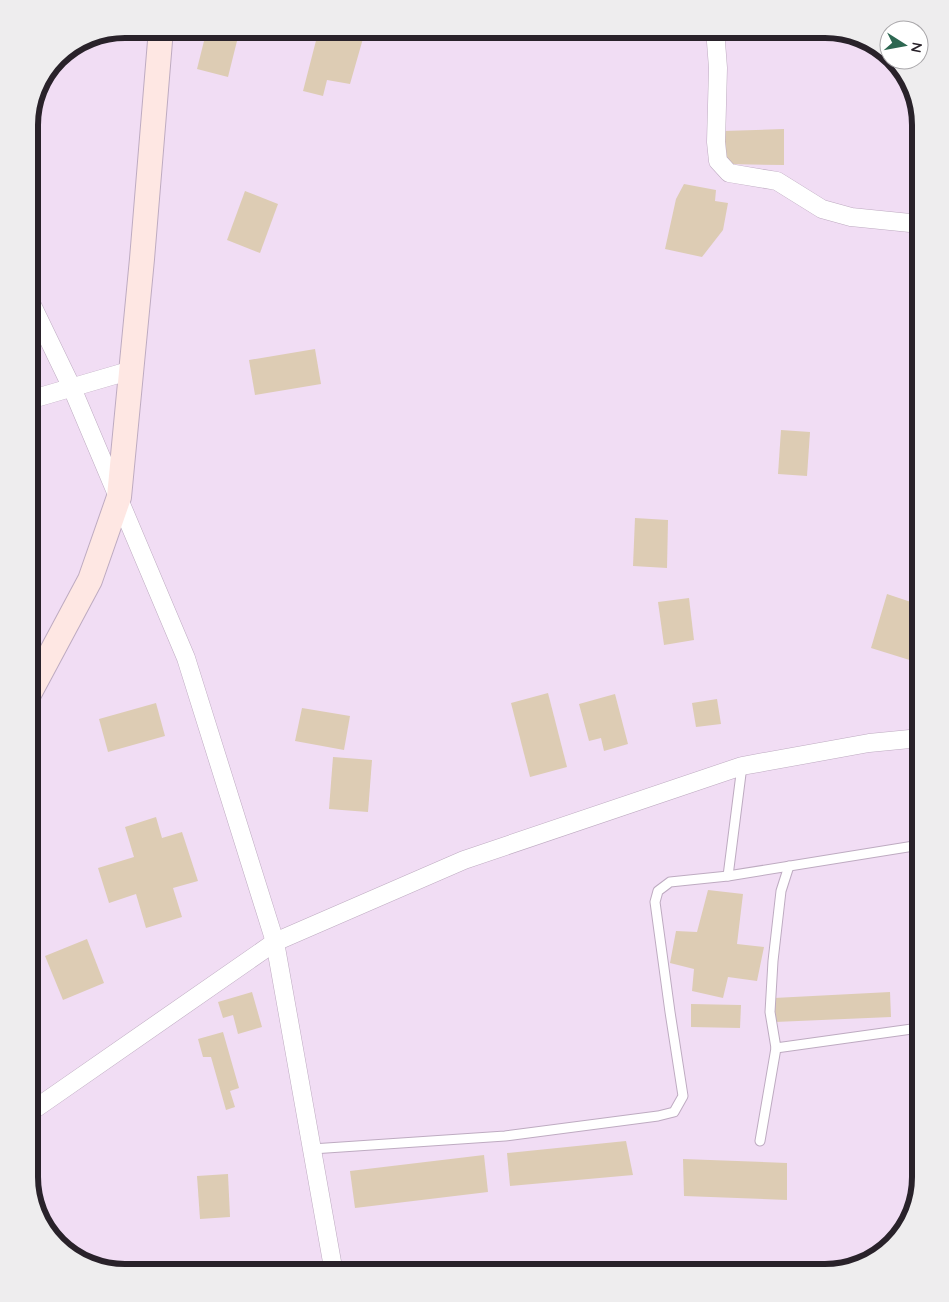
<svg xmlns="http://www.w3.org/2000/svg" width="949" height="1302" font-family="Quicksand,sans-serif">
<rect width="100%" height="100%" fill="#f1ddf4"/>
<g fill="#ddccb4">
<path d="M207 29H240L228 77 197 69Z"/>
<path d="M319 29H346L345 31 364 35 350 84 327 80 323 96 303 91Z"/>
<path d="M784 129V165L725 164 723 131Z"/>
<path d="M684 184 716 190 715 201 728 203 723 230 702 257 665 249 676 199Z"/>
<path d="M245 191 278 204 260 253 227 240Z"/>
<path d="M315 349 321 384 255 395 249 360Z"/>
<path d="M781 430 810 432 807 476 778 474Z"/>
<path d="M635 518 668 520 667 568 633 566Z"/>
<path d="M887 594 920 605V652H919L916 662 871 648Z"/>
<path d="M689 598 694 640 664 645 658 602Z"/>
<path d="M548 693 567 767 530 777 511 703Z"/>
<path d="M615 694 628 744 604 751 601 738 589 741 579 704Z"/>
<path d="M717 699 721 724 696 727 692 703Z"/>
<path d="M156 703 165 736 108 752 99 719Z"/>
<path d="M302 708 350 716 344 750 295 741Z"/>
<path d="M333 757 372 760 368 812 329 809Z"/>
<path d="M156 817 162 838 182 832 198 881 173 888 182 917 146 928 136 894 109 903 98 868 134 857 125 827Z"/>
<path d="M708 890 743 894 737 944 764 947 757 981 728 977 723 998 692 991 694 969 670 963 676 931 697 932Z"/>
<path d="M87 939 104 983 63 1000 45 956Z"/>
<path d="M252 992 262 1027 238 1034 233 1015 223 1018 218 1002Z"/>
<path d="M890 992 891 1017 775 1022 774 998Z"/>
<path d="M691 1004 741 1005 740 1028 691 1027Z"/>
<path d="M223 1032 239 1088 230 1091 235 1107 226 1110 211 1057H203L198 1039Z"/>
<path d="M626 1141 633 1175 510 1186 507 1153Z"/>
<path d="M484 1155 488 1192 355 1208 350 1171Z"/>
<path d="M683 1159 787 1163V1200L684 1196Z"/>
<path d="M228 1174 230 1217 200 1219 197 1176Z"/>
</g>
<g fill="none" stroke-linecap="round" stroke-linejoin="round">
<defs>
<g id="lane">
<path d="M789 866 781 891 773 961 770 1012 776 1048 919 1028"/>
<path d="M728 876 742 766"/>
<path d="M760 1141 776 1048"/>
<path d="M312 1149 505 1136 658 1116 674 1112 683 1096 670 1012 655 902 658 891 670 882 728 876 920 845"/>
</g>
<g id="street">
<path d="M715 29 718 68 716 142 718 161 729 173 777 181 822 209 851 217 920 224"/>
<path d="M29 299 72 388 186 658 275 942 334 1273"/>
<path d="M29 400 132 370"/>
<path d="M920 1034V1014"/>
<path d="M29 1113 275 942 464 860 742 766 869 743 920 738"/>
</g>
<path id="secondary" d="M29 694 90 580 119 497 142 259 161 29"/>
</defs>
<use href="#lane" stroke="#beabc1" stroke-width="11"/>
<use href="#street" stroke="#beabc1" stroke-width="19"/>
<use href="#secondary" stroke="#beabc1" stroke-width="26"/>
<use href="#lane" stroke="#fff" stroke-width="9"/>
<use href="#street" stroke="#fff" stroke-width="18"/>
<use href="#secondary" stroke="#fee7e3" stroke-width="24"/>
</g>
<path d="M0 0H949V1302H0ZM125 38H825A87 87 0 0 1 912 125V1177A87 87 0 0 1 825 1264H125A87 87 0 0 1 38 1177V125A87 87 0 0 1 125 38Z" fill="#eeedee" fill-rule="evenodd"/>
<path fill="none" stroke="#29222a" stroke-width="6" d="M125 38H825A87 87 0 0 1 912 125V1177A87 87 0 0 1 825 1264H125A87 87 0 0 1 38 1177V125A87 87 0 0 1 125 38Z"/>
<g transform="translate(904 45) rotate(101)"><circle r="24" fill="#ffffff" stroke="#a9a7aa"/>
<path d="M0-4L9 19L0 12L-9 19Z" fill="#2d6751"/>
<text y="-8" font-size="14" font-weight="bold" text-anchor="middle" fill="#29222a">N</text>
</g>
</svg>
